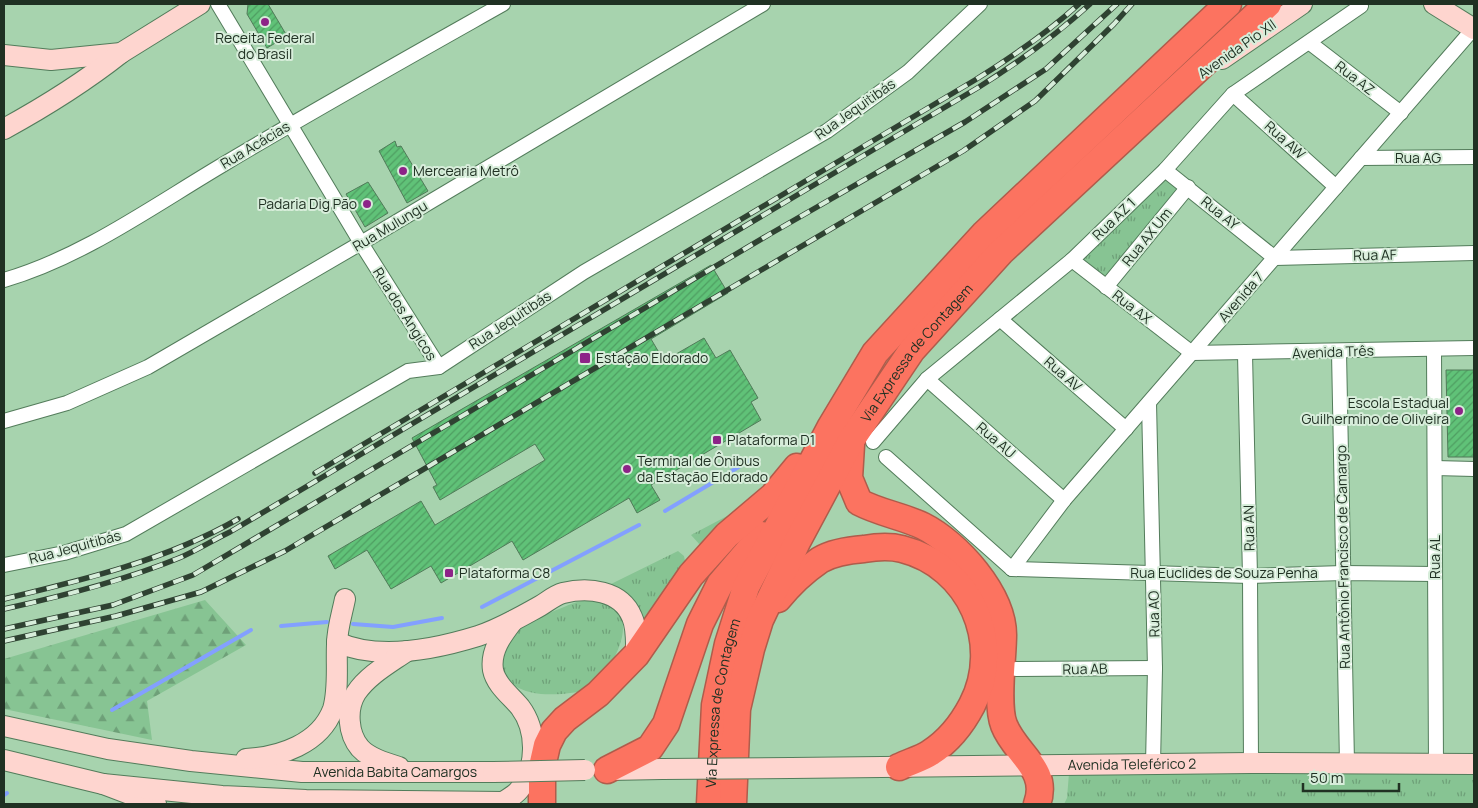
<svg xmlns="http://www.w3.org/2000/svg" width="1478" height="808" font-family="Manrope,sans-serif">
<defs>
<pattern id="forest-firs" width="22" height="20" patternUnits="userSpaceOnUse" patternTransform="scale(1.25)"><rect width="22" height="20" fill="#87c493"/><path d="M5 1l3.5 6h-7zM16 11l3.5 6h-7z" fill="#6ea078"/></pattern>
<pattern id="park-tufts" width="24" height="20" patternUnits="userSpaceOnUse" patternTransform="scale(1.25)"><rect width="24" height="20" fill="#87c493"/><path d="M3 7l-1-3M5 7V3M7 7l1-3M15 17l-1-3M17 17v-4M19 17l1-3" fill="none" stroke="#6ea078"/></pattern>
<pattern id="building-hatch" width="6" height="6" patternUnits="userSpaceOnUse" patternTransform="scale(1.25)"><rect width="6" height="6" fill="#60c278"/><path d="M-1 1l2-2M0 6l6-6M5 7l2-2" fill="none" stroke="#4f9e62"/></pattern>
</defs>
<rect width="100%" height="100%" fill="#a7d3ae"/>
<path fill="url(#forest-firs)" d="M205 600 246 645 147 701 152 740 4 709V659Z"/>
<g fill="url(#park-tufts)">
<path d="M1167 172 1187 187 1106 285 1073 260Z"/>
<path d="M729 515 701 546 691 535Z"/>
<path d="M678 551 684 556 686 566 643 632 629 598 611 584Z"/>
<path d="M607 599C631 616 624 640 612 662 607 670 601 682 593 687 582 694 546 696 534 693 505 687 492 667 509 642 512 638 514 632 518 629 525 623 567 605 577 602 586 600 597 600 607 599Z"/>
<path d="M1474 769V804H1064L1067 798 1069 773Z"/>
</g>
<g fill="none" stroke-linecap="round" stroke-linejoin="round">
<g stroke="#83a0ff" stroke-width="4">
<path d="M665 511 752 459"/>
<path d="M482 607 639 525"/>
<path d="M353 624 393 627 442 618"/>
<path d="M281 626 327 622"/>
<path d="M112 710 251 630"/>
<path d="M4 795 7 793"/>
</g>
</g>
<g fill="url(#building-hatch)" stroke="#517b59">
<path d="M248 4H268L287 36 267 48 247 14Z"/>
<path d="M395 141 397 147 401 146 428 191 407 203 379 151Z"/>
<path d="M368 182 388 213 365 227 346 194Z"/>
<path d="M711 265 728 293 651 339 664 361 704 338 716 358 730 350 758 398 751 402 761 420 651 485 660 500 637 513 629 498 523 560 512 541 441 583 431 566 391 589 367 550 335 569 328 556 421 501 435 525 545 460 535 444 440 500 433 487 437 485 412 438Z"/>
<path d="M1446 370H1474V457H1448Z"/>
</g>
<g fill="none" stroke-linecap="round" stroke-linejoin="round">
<defs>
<g id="street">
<path d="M218 4 361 243 439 367"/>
<path d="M1310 43 1401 113"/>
<path d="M1233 94 1336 187"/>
<path d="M1361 158 1474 157"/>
<path d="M1165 170 1275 258 1474 253"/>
<path d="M1072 260 1192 353 1474 348"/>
<path d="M4 280C83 257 153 206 224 164 316 109 409 57 503 4"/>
<path d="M1106 287 1188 187"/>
<path d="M1000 319 1126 429"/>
<path d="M1434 349 1436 765"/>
<path d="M1339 352 1347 763"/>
<path d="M1245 354 1250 576 1251 763"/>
<path d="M927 379 1064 500"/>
<path d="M1149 403 1155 668 1153 765"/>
<path d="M4 421 67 403 148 367 361 243 763 4"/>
<path d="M873 442 927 379 1072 260 1165 170 1233 94 1361 6"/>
<path d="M886 457 1012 569"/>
<path d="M1435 468 1474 469"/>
<path d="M4 565 64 553 126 534 408 371 439 367 584 272 827 131 908 72 980 4"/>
<path d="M1012 569 1064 500 1474 28"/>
<path d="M1012 569 1250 576 1343 573 1435 574"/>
<path d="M1016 669 1155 668"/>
</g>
<g id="secondary">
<path d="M1434 4 1474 29"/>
<path d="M4 55 51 60 121 53 200 4"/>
<path d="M1222 59 1302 4"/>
<path d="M4 129C46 106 83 83 121 53"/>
<path d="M337 642C378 661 436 649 478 636 500 629 520 617 540 606 547 602 555 595 563 593 588 587 621 590 632 617 637 628 636 643 636 655"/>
<path id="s1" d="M4 726 108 749 191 761 302 772H493"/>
<path d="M246 759C280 757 320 744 333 709 339 689 336 665 337 644 337 629 342 614 345 599"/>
<path d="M4 760 103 784 156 804"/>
<path d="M399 767C386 763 369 758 360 748 348 734 346 709 356 693 368 675 390 663 407 651"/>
<path id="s2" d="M791 768 1251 763 1474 764"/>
<path d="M609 770 662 769"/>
<path d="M103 784 222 796 306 800 503 802 507 804"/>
<path d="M503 802C508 799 515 795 519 790 537 768 538 731 520 707 511 696 496 685 493 670 490 651 502 635 513 621"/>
</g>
<g id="highway">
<path d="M851 445 849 478 859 502C880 513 902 516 923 526 957 543 1003 594 1003 635 1003 658 996 705 1004 725 1015 754 1050 769 1037 804"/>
<path d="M778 599C790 584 804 571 820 560 832 553 850 550 864 549 876 547 890 546 902 549 970 566 1004 643 972 705 962 724 949 741 930 753 921 759 909 762 899 767"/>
<path d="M607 770 650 748 666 724 700 624 720 584 762 535"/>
<path d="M542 804V767L547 745 554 731 565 719 598 694 636 655 691 575 727 535 773 496 797 467"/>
<path id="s3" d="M710 804 715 705 728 644 746 587 830 428 875 353 984 234 1228 4"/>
<path id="s4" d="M733 804 737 709 751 649 760 620 797 542 852 439 912 350 1001 252 1268 4"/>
</g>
</defs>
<use href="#street" stroke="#537c5b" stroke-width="16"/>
<use href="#secondary" stroke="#537c5b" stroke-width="22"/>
<use href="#highway" stroke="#af5c4b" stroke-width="29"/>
<use href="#street" stroke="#fff" stroke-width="14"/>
<use href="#secondary" stroke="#fed5cf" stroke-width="20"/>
<use href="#highway" stroke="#fc7360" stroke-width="26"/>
<defs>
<g id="rail">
<path d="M315 473 975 80C1012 57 1047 33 1079 4"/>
<path d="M4 599C83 580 167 560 238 519"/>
<path d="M4 609C63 596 123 581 179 558 196 551 213 540 230 532L979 87C1019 62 1056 35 1090 4"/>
<path d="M4 629 113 605 193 575 770 234 965 122 1046 69 1117 4"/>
<path d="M4 641 116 616 201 592 285 551 963 151 1035 101 1114 24 1132 4"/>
</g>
</defs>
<use href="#rail" stroke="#2f4232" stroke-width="5.5"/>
<use href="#rail" stroke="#d7edda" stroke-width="4" stroke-dasharray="11" stroke-linecap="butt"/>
<defs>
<g id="secondary-bridge">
<path d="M662 769 791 768"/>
<path d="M493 772 585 770"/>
</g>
</defs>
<use href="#secondary-bridge" stroke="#537c5b" stroke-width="22" stroke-linecap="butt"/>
<use href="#secondary-bridge" stroke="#fed5cf" stroke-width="20"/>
</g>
<g fill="#8d2388" stroke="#d7edda" stroke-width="2">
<circle cx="265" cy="22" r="5"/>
<circle cx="403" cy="171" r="5"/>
<circle cx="367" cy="204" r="5"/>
<rect x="579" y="352" width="12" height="12" rx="2.5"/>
<circle cx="1459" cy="411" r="5"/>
<rect x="712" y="435" width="10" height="10" rx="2.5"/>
<circle cx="627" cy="469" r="5"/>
<rect x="444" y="568" width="10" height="10" rx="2.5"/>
</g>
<g text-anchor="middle" stroke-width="4" stroke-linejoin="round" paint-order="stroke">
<g font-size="14" fill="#203123" stroke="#d7edda" text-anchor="start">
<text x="265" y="43" text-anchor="middle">Receita Federal<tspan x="265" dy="16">do Brasil</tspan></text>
<text x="413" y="176">Mercearia Metrô</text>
<text x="357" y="209" text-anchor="end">Padaria Dig Pão</text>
<text x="596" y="363">Estação Eldorado</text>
<text x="1449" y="408" text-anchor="end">Escola Estadual<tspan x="1449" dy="16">Guilhermino de Oliveira</tspan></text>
<text x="727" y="445">Plataforma D1</text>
<text x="637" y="466">Terminal de Ônibus<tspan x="637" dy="16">da Estação Eldorado</tspan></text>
<text x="459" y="578">Plataforma C8</text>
</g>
<g font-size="14" fill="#203123" stroke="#d7edda">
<text transform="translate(1237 49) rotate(-35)" y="5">Avenida Pio XII</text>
<text transform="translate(1355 78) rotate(38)" y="5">Rua AZ</text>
<text transform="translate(855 109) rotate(-35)" y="5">Rua Jequitibás</text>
<text transform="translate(1285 140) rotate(42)" y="5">Rua AW</text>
<text transform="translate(255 145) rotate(-31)" y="5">Rua Acácias</text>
<text x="1418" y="163">Rua AG</text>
<text transform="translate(1220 213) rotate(39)" y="5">Rua AY</text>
<text transform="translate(1114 219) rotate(-44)" y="5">Rua AZ 1</text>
<text transform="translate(390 226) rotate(-31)" y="5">Rua Mulungu</text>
<text transform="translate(1147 237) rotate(-51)" y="5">Rua AX Um</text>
<text transform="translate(1375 255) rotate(-1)" y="5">Rua AF</text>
<text transform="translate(1241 297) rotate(-49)" y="5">Avenida 7</text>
<text transform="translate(1132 307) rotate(38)" y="5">Rua AX</text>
<text transform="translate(405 314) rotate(58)" y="5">Rua dos Angicos</text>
<text transform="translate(510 320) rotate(-33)" y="5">Rua Jequitibás</text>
<text transform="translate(1333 352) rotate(-2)" y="5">Avenida Três</text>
<text dy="5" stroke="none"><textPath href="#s4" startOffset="498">Via Expressa de Contagem</textPath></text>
<text transform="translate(1063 374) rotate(41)" y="5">Rua AV</text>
<text transform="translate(996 440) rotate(41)" y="5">Rua AU</text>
<text transform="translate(1249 528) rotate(-91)" y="5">Rua AN</text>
<text transform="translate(75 547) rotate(-15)" y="5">Rua Jequitibás</text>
<text transform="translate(1343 557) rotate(-91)" y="5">Rua Antônio Francisco de Camargo</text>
<text transform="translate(1435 557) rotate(-90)" y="5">Rua AL</text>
<text x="1224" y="578">Rua Euclides de Souza Penha</text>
<text transform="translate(1154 614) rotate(-91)" y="5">Rua AO</text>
<text transform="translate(1085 669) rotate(-1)" y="5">Rua AB</text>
<text dy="5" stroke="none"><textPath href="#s3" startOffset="102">Via Expressa de Contagem</textPath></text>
<text dy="5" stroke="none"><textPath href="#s2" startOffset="341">Avenida Teleférico 2</textPath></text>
<text dy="5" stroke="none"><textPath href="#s1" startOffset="395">Avenida Babita Camargos</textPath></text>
</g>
</g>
<rect width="1478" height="808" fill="none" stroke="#203123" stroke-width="10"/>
<path d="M1303 783v8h96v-8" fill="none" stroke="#203123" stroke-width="2.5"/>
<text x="1310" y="783" font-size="15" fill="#203123" stroke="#d7edda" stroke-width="4" paint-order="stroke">50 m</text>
</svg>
